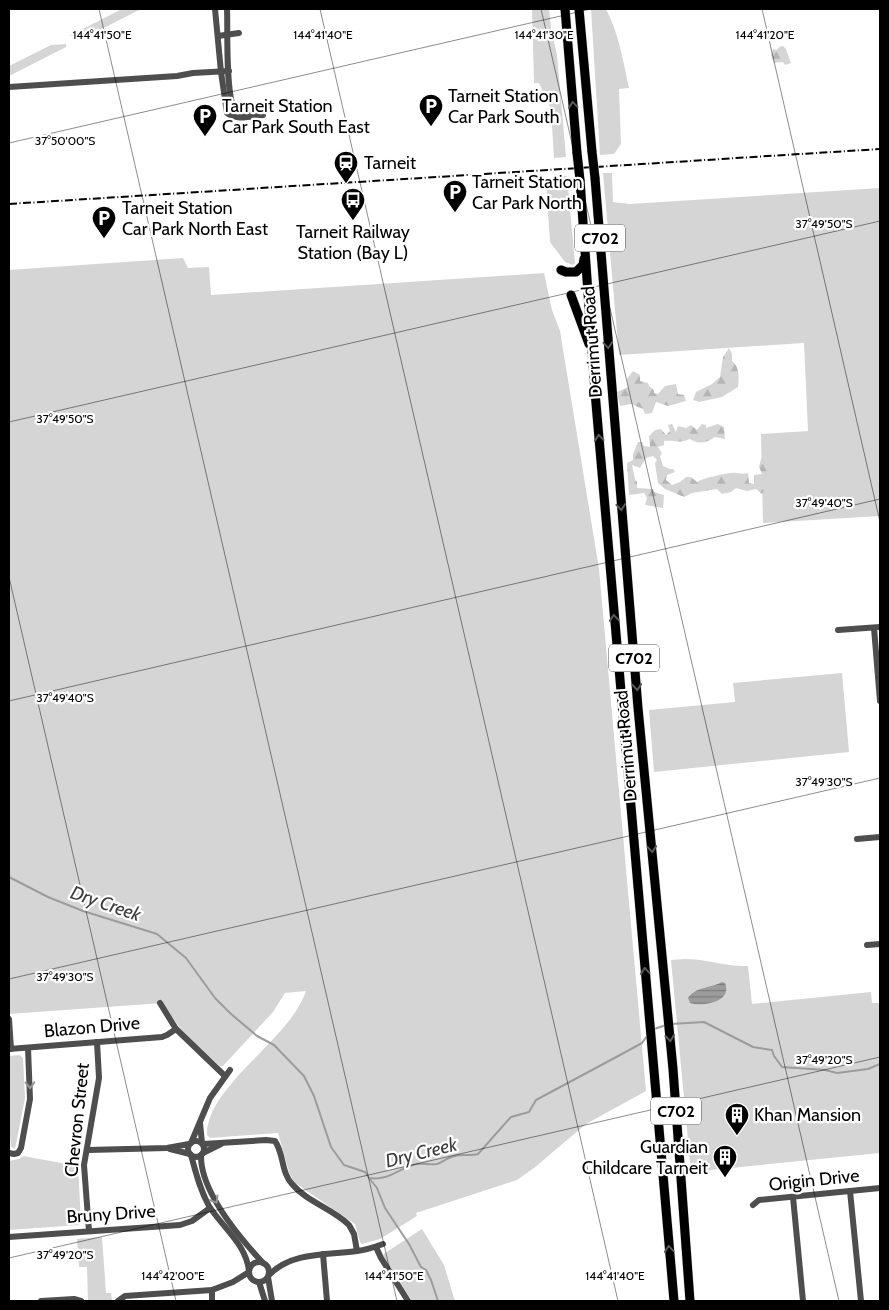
<svg xmlns="http://www.w3.org/2000/svg" width="889" height="1310" font-family="Cabin,sans-serif">
<defs>
<pattern id="forest-firs" width="22" height="20" patternUnits="userSpaceOnUse" patternTransform="scale(1.25)"><rect width="22" height="20" fill="#d5d5d5"/><path d="M5 1l3.5 6h-7zM16 11l3.5 6h-7z" fill="#b5b5b5"/></pattern>
<pattern id="water-rules" width="6" height="5" patternUnits="userSpaceOnUse" patternTransform="scale(1.25)"><rect width="6" height="5" fill="#9c9c9c"/><path d="M0 2.5h6" fill="none" stroke="#7d7d7d"/></pattern>
</defs>
<rect width="100%" height="100%" fill="#fff"/>
<g fill="#d5d5d5">
<path d="M122 9H141L92 34 69 36Z"/>
<path d="M532 9H549L551 28 557 55 566 157 554 158 551 109 539 83H534Z"/>
<path d="M591 9H606C619 34 623 61 629 88L619 89 621 144 614 154 600 155Z"/>
<path d="M66 44V47L9 76V66L51 45Z"/>
<path d="M603 173H612L613 202 630 204 880 188V516L763 523 761 434 808 431 804 343 619 355Z"/>
<path d="M555 176H567L575 263 573 265 565 262 550 242 546 184H555Z"/>
<path d="M183 258 188 268 209 267 211 295 544 273 552 310 560 331 599 569 646 1091 586 1124 534 1168 517 1180 416 1213 417 1216 380 1239 362 1244 360 1242 355 1224 294 1182 289 1172 278 1133 210 1138 207 1135C206 1086 290 1040 306 991L285 993 273 1012 223 1066H220L183 1033 163 1003 9 1014V270Z"/>
<path d="M842 673 849 752 654 772 649 710 735 702 733 683Z"/>
<path d="M685 959C706 959 727 967 748 966L752 1004 871 992 872 1003H880V1153L691 1172 671 960Z"/>
<path d="M20 1055 23 1058 25 1098 15 1149 11 1147 9 1125V1056Z"/>
<path d="M23 1156 78 1166 81 1222 79 1225 9 1230V1161L19 1159Z"/>
<path d="M422 1229 444 1265 455 1301H412L383 1256 385 1253Z"/>
<path d="M102 1237 106 1293H111L112 1301H88L87 1267H79L77 1239Z"/>
</g>
<g fill="url(#forest-firs)">
<path d="M783 46 786 49 791 63 785 65 783 62 774 63 771 55 773 49 777 50 779 47Z"/>
<path d="M729 348 732 354V361C740 367 739 378 738 387L722 397 699 402 693 400 696 392 712 384 720 377 723 357Z"/>
<path d="M633 371 640 375V381L648 383 649 386 654 390V393L658 394 665 386 676 384 678 394 684 395 686 401 668 406 656 402 652 413 645 414 643 409 631 404 620 406 617 392 628 387 627 379Z"/>
<path d="M672 424 676 432 678 426 686 428 691 425 697 430 702 424 706 425V428L718 424 724 427 725 439 715 437C706 443 700 445 690 439 678 444 676 440 664 441V445L658 447 662 453 660 456 663 466 670 469H673L675 472 667 475 666 480 672 485 680 482 686 477H691L697 482C701 479 725 473 732 473 738 472 742 475 748 473L749 483 754 484V475L762 474 759 467 761 459 766 458 774 463 768 471V475H773L770 482 762 494 756 489 747 491 736 488 731 492 722 494 717 489 692 493 684 497 665 489 658 483 655 463 657 460 653 456 646 458 640 468 632 465 635 479 637 482V488L653 489 654 492 664 495 663 508 645 505 647 498 644 493 629 495 627 463 633 460V454L638 442H642L644 446 650 447 649 436 655 430 661 429 666 435 670 431 668 425Z"/>
</g>
<path fill="url(#water-rules)" d="M722 982 725 983C733 1002 703 1007 690 1003L688 998C695 987 711 988 722 982Z"/>
<g fill="none" stroke-linecap="round" stroke-linejoin="round">
<g stroke="#9c9c9c" stroke-width="2">
<path d="M9 877 48 897 83 911 157 934 186 958 215 998 230 1013 257 1036 274 1045 304 1076 314 1096 331 1147 344 1165 365 1172 369 1178C390 1181 398 1168 417 1164 423 1163 431 1165 437 1164 443 1162 448 1157 455 1156 462 1154 470 1156 478 1154L511 1117 529 1112 536 1100 620 1055 642 1043 647 1036"/>
<path d="M671 1024 704 1022 753 1047 772 1050 774 1056 782 1067 825 1070 837 1073 868 1069 880 1064"/>
<path d="M654 1029 666 1025"/>
<path d="M369 1178 377 1188 385 1208 409 1244 421 1267 426 1270 431 1280 438 1301"/>
</g>
<defs>
<g id="major">
<path d="M565 9 577 153"/>
<path d="M579 9 592 152"/>
<path d="M595 178 638 708 673 1069 690 1301"/>
<path d="M580 180 595 392 674 1301"/>
<path d="M561 270 566 272H576L583 265 584 259"/>
<path d="M571 295 589 344"/>
</g>
</defs>
<use href="#major" stroke="#dbdbdb" stroke-width="10"/>
<g stroke="#4e4e4e" stroke-width="6">
<path d="M215 9 221 72 227 113C235 121 252 116 263 115"/>
<path d="M227 9C228 26 225 98 235 109 239 113 244 113 249 114"/>
<path d="M218 36 239 33"/>
<path d="M9 87 177 76 193 73 229 71"/>
<path d="M874 628 880 701"/>
<path d="M838 630 880 627"/>
<path d="M857 839 880 837"/>
<path d="M867 945 880 944"/>
<path d="M160 1003 176 1029 225 1076"/>
<path d="M9 1019 11 1049"/>
<path d="M9 1049 162 1037 167 1035 176 1029"/>
<path d="M200 1123 202 1143"/>
<circle cx="196" cy="1149" r="8"/>
<path d="M191 1143 210 1098 230 1070"/>
<path d="M203 1144 266 1140 275 1141C284 1154 281 1172 292 1184 307 1202 333 1209 349 1225L354 1234 357 1251"/>
<path d="M170 1149 190 1154"/>
<path d="M88 1150 167 1148 189 1144"/>
<path d="M9 1153 14 1154 18 1153 21 1148 30 1099 28 1048"/>
<path d="M203 1153 221 1144"/>
<path d="M191 1155C196 1173 200 1190 209 1206 223 1228 246 1244 249 1271"/>
<path d="M201 1155C200 1191 239 1237 263 1263"/>
<path d="M850 1191 861 1301"/>
<path d="M793 1197 803 1301"/>
<path d="M753 1205 759 1200 880 1188"/>
<path d="M89 1231 84 1165 99 1078 97 1042"/>
<path d="M9 1237 180 1225 192 1221 210 1208"/>
<path d="M376 1247 381 1258 408 1301"/>
<path d="M323 1254 327 1301"/>
<circle cx="259" cy="1272" r="10"/>
<path d="M269 1275C291 1252 327 1255 357 1251 366 1250 375 1247 383 1244"/>
<path d="M268 1277 272 1301"/>
<path d="M259 1282 265 1301"/>
<path d="M212 1290V1301"/>
<path d="M41 1301 74 1299 81 1301"/>
<path d="M118 1301 125 1296 212 1290 233 1282 249 1272"/>
</g>
<use href="#major" stroke="#000" stroke-width="9"/>
<path stroke="#000" stroke-width="2" stroke-dasharray="8 2.5 1 2.5" stroke-linecap="butt" d="M9 204 880 149"/>
<defs>
<g id="major-bridge">
<path d="M592 152 595 178"/>
<path d="M577 153 580 180"/>
</g>
</defs>
<use href="#major-bridge" stroke="#dbdbdb" stroke-width="10" stroke-linecap="butt"/>
<use href="#major-bridge" stroke="#000" stroke-width="9"/>
</g>
<defs><path id="oneway-chevron" d="M-2-3.5L2.5 0L-2 3.5" fill="none" stroke-width="1.6" stroke-linecap="round" stroke-linejoin="round" transform="scale(1.25)"/></defs>
<g stroke="#595959">
<use href="#oneway-chevron" transform="translate(573 105) rotate(-95)"/>
<use href="#oneway-chevron" transform="translate(608 345) rotate(86)"/>
<use href="#oneway-chevron" transform="translate(599 438) rotate(-95)"/>
<use href="#oneway-chevron" transform="translate(621 507) rotate(85)"/>
<use href="#oneway-chevron" transform="translate(614 618) rotate(-95)"/>
<use href="#oneway-chevron" transform="translate(637 687) rotate(85)"/>
<use href="#oneway-chevron" transform="translate(652 849) rotate(85)"/>
<use href="#oneway-chevron" transform="translate(645 971) rotate(-95)"/>
<use href="#oneway-chevron" transform="translate(670 1038) rotate(84)"/>
<use href="#oneway-chevron" transform="translate(669 1249) rotate(-95)"/>
</g>
<g stroke="#959595">
<use href="#oneway-chevron" transform="translate(30 1085) rotate(89)"/>
<use href="#oneway-chevron" transform="translate(215 1200) rotate(58)"/>
</g>
<path fill="none" stroke="#000" stroke-width="1" stroke-opacity="0.45" d="M99 9 397 1301M320 9 618 1301M541 9 839 1301M762 9 880 522M9 143 591 9M9 422 880 221M9 577 176 1301M9 701 880 499M9 979 880 778M9 1258 880 1057"/>
<defs>
<symbol id="parking-pin" viewBox="-11 -11 22 30"><path d="M0 17L-7.5 6A9.5 9.5 0 1 1 7.5 6Z" fill="#000" stroke="#fff"/><path d="M-3.5-5.5H1a3.5 3.5 0 0 1 0 7H-1V5.5H-3.5ZM-1-3.4V-.6H.8a1.4 1.4 0 0 0 0-2.8Z" fill="#fff"/></symbol>
<symbol id="station-pin" viewBox="-11 -11 22 30"><path d="M0 17L-7.5 6A9.5 9.5 0 1 1 7.5 6Z" fill="#000" stroke="#fff"/><path d="M-3-6H3Q5-6 5-4V2Q5 4 3 4L4.5 6H3L1.5 4h-3L-3 6H-4.5L-3 4Q-5 4-5 2V-4Q-5-6-3-6ZM-3.5-4v3h7v-3ZM-3.5 1v1.5H-2V1ZM2 1v1.5H3.5V1Z" fill="#fff"/></symbol>
<symbol id="bus-pin" viewBox="-11 -11 22 30"><path d="M0 17L-7.5 6A9.5 9.5 0 1 1 7.5 6Z" fill="#000" stroke="#fff"/><path d="M-5-6H5V4H4V6H2V4H-2V6H-4V4H-5ZM-3.5-4V0h7V-4ZM-3.5 1.2v1.5H-2V1.2ZM2 1.2v1.5H3.5V1.2Z" fill="#fff"/></symbol>
<symbol id="building-pin" viewBox="-11 -11 22 30"><path d="M0 17L-7.5 6A9.5 9.5 0 1 1 7.5 6Z" fill="#000" stroke="#fff"/><path d="M-4-6H4V6H1V3H-1V6H-4ZM-2.5-4.3h1.7v1.8h-1.7ZM.8-4.3h1.7v1.8H.8ZM-2.5-1h1.7V.8h-1.7ZM.8-1h1.7V.8H.8Z" fill="#fff"/></symbol>
</defs>
<g fill-rule="evenodd">
<use href="#parking-pin" x="417" y="92" width="28" height="38"/>
<use href="#parking-pin" x="191" y="102" width="28" height="38"/>
<use href="#station-pin" x="332" y="149" width="28" height="38"/>
<use href="#parking-pin" x="441" y="178" width="28" height="38"/>
<use href="#bus-pin" x="339" y="186" width="28" height="38"/>
<use href="#parking-pin" x="90" y="204" width="28" height="38"/>
<use href="#building-pin" x="723" y="1101" width="28" height="38"/>
<use href="#building-pin" x="711" y="1143" width="28" height="38"/>
</g>
<g text-anchor="middle" stroke-width="4.5" stroke-linejoin="round" paint-order="stroke">
<g fill="#fff" stroke="#4c4c4c" stroke-width="1">
<rect x="575" y="224.5" width="50" height="27" rx="4"/>
<rect x="609" y="644.5" width="50" height="27" rx="4"/>
<rect x="651" y="1097.5" width="50" height="27" rx="4"/>
</g>
<g font-size="16" font-weight="bold" fill="#000">
<text x="600" y="244">C702</text>
<text x="634" y="664">C702</text>
<text x="676" y="1117">C702</text>
</g>
<g font-size="18" fill="#000" stroke="#fff" text-anchor="start">
<text x="448" y="102">Tarneit Station<tspan x="448" dy="21">Car Park South</tspan></text>
<text x="222" y="112">Tarneit Station<tspan x="222" dy="21">Car Park South East</tspan></text>
<text x="364" y="169">Tarneit</text>
<text x="472" y="188">Tarneit Station<tspan x="472" dy="21">Car Park North</tspan></text>
<text x="122" y="214">Tarneit Station<tspan x="122" dy="21">Car Park North East</tspan></text>
<text x="353" y="238" text-anchor="middle">Tarneit Railway<tspan x="353" dy="21">Station (Bay L)</tspan></text>
<text x="754" y="1121">Khan Mansion</text>
<text x="708" y="1153" text-anchor="end">Guardian<tspan x="708" dy="21">Childcare Tarneit</tspan></text>
</g>
<g font-size="18" fill="#000" stroke="#fff">
<text transform="translate(592 342) rotate(-94)" y="6">Derrimut Road</text>
<text transform="translate(626 746) rotate(-95)" y="6">Derrimut Road</text>
<text transform="translate(92 1027) rotate(-5)" y="6">Blazon Drive</text>
<text transform="translate(77 1120) rotate(-84)" y="6">Chevron Street</text>
<text transform="translate(814 1180) rotate(-6)" y="6">Origin Drive</text>
<text transform="translate(111 1214) rotate(-4)" y="6">Bruny Drive</text>
</g>
<g font-size="19" font-style="italic" fill="#3d3d3d" stroke="#fff">
<text transform="translate(106 903) rotate(19)" y="7">Dry Creek</text>
<text transform="translate(421 1152) rotate(-14)" y="7">Dry Creek</text>
</g>
</g>
<g font-size="12" text-anchor="middle" fill="#000" stroke="#fff" stroke-width="4.5" stroke-linejoin="round" paint-order="stroke">
<text x="102" y="39">144°41'50"E</text>
<text x="323" y="39">144°41'40"E</text>
<text x="544" y="39">144°41'30"E</text>
<text x="765" y="39">144°41'20"E</text>
<text x="65" y="145">37°50'00"S</text>
<text x="824" y="228">37°49'50"S</text>
<text x="65" y="423">37°49'50"S</text>
<text x="824" y="507">37°49'40"S</text>
<text x="65" y="702">37°49'40"S</text>
<text x="824" y="786">37°49'30"S</text>
<text x="65" y="981">37°49'30"S</text>
<text x="824" y="1064">37°49'20"S</text>
<text x="65" y="1259">37°49'20"S</text>
<text x="173" y="1280">144°42'00"E</text>
<text x="394" y="1280">144°41'50"E</text>
<text x="615" y="1280">144°41'40"E</text>
</g>
<rect width="889" height="1310" fill="none" stroke="#000000" stroke-width="20"/>
</svg>
